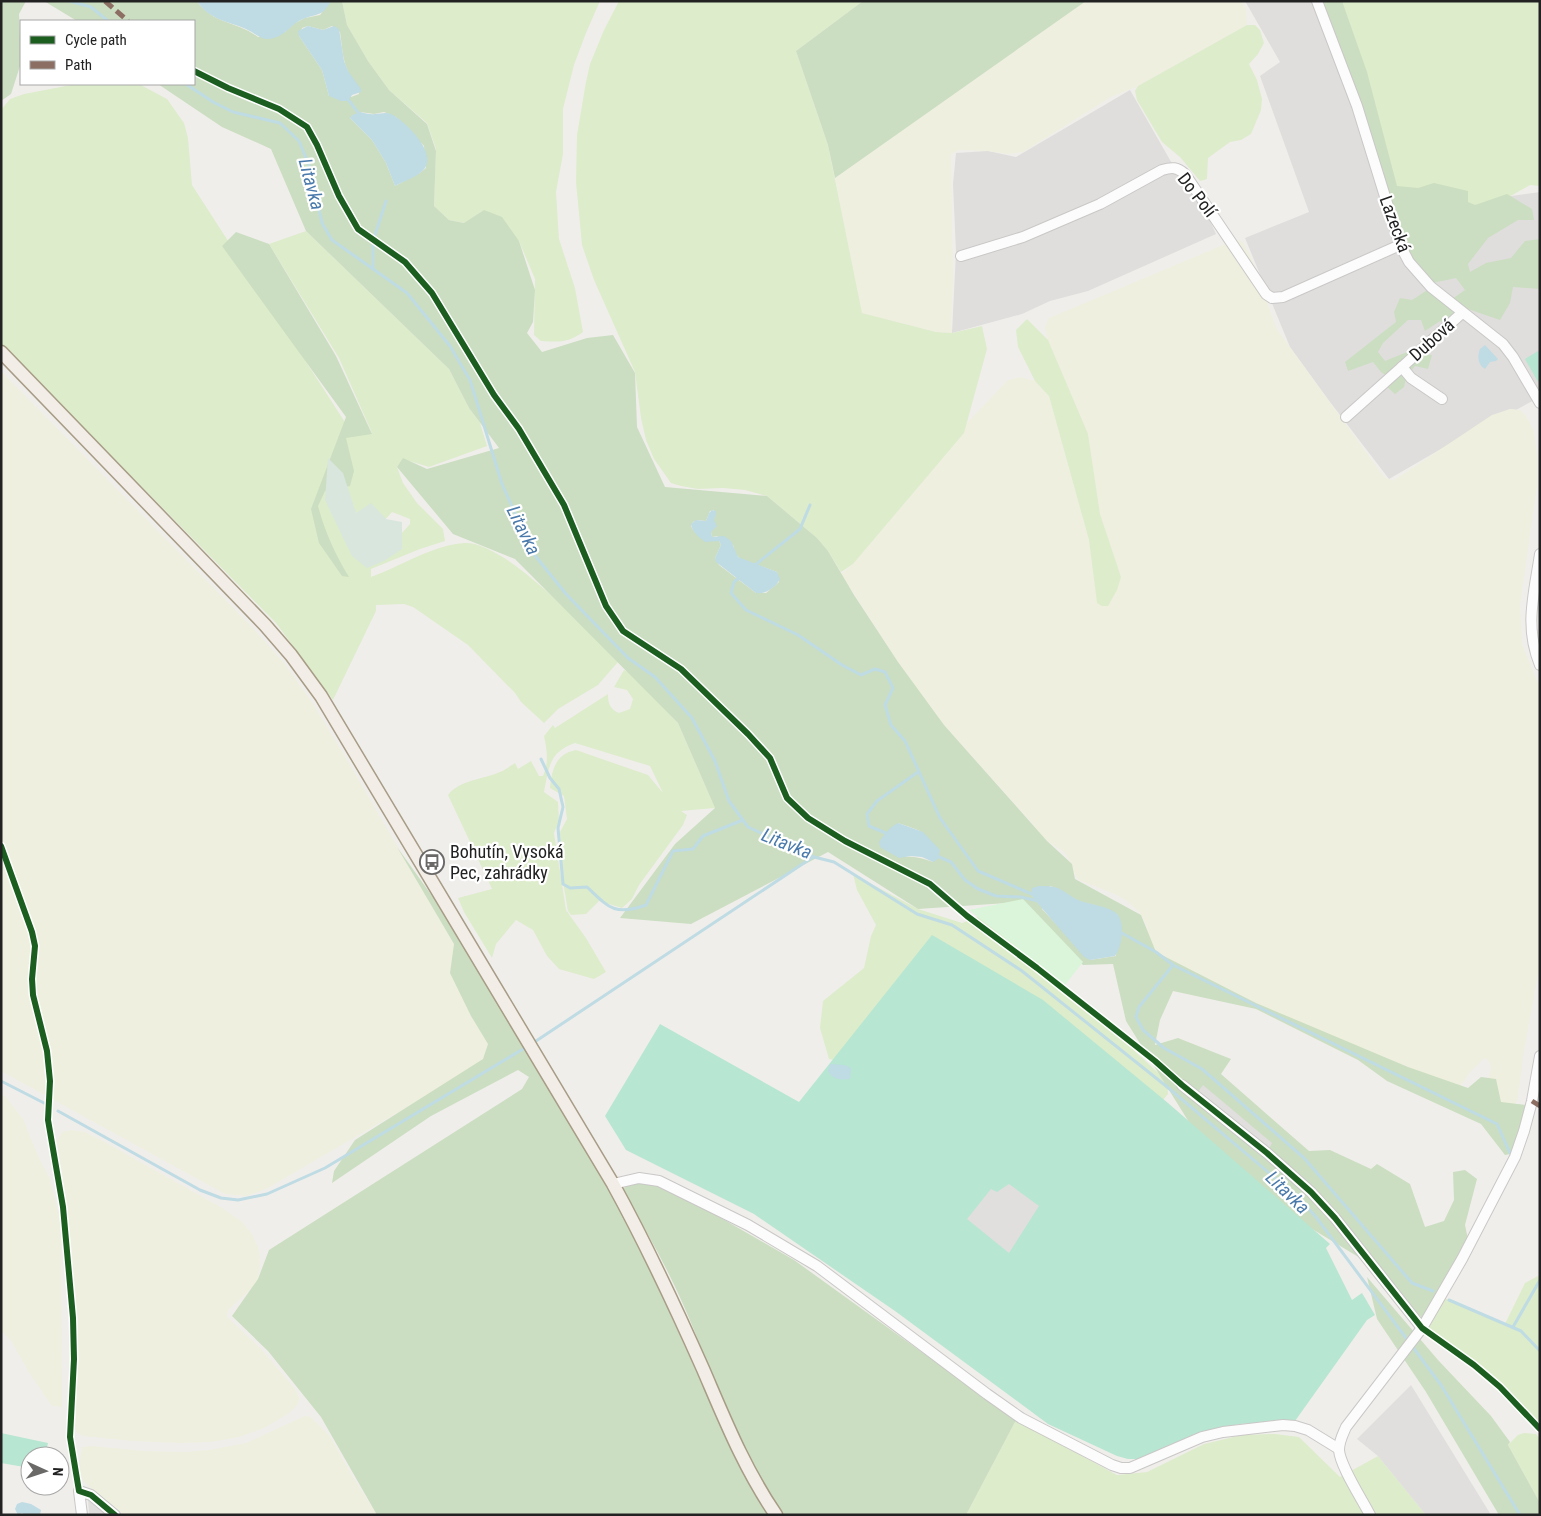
<svg xmlns="http://www.w3.org/2000/svg" width="1541" height="1516" font-family="'Roboto Condensed',sans-serif">
<rect width="100%" height="100%" fill="#f0eeeb"/>
<g fill="#dfdedc">
<path d="M1245 1H1316L1386 211 1486 210 1511 196 1540 192V408L1536 399 1516 410 1510 409 1389 479 1330 402 1290 347 1245 238 1309 212 1260 76 1280 62Z"/>
<path d="M1130 90 1170 160 1206 212 1216 234 1088 291 1050 301 1022 314 952 333 956 252 953 184 956 153 988 151 1016 157Z"/>
<path d="M88 1500 106 1515H89Z"/>
</g>
<g fill="#efefdf">
<path d="M1086 1H1242L1246 9 1247 25 1138 86 1111 97 1023 152 1008 154 988 151 960 150 951 154 953 282 951 322 952 333 936 332 862 313 835 178Z"/>
<path d="M1235 240 1242 241 1251 257 1276 328 1384 477 1393 481 1492 415 1510 409 1520 410 1527 417 1534 431 1537 457V485L1520 605 1522 644 1540 688V962L1524 1051 1518 1096 1515 1106 1506 1109 1485 1094 1491 1067 1489 1061 1484 1058 1469 1073 1463 1083 1454 1087 1319 1035 1156 952 1149 946 1147 926 1140 913 1127 901 1117 895 1079 880 1075 875 1072 864 1064 852 1047 841 1037 832 1032 823 944 725 898 662 841 574 853 564 964 433 966 424 1008 380 1020 377 1035 381 1049 396 1089 540 1097 603 1112 600 1121 577 1100 514 1088 434 1048 340 1045 327 1049 318Z"/>
<path d="M1 371 253 628 284 663 311 701 340 748 454 944 451 973 471 1016 488 1044 483 1059 443 1086 266 1189 246 1196 225 1194 1 1071Z"/>
<path d="M1 1094 6 1097 23 1119 39 1158 50 1179 59 1216 61 1240 62 1407 52 1406 28 1371 12 1342 1 1330Z"/>
<path d="M71 1130 85 1132 103 1141 222 1208 241 1221 252 1234 259 1250 260 1265 258 1279 253 1287 228 1310 227 1317 261 1349 295 1389 300 1399 297 1405 288 1414 264 1428 239 1437 211 1442 180 1443 132 1441 83 1436 76 1432 74 1419 77 1351 67 1206 57 1141 62 1132Z"/>
<path d="M305 1416 311 1417 329 1435 351 1474 377 1515H124L92 1489 82 1479 79 1467 82 1447 93 1446 144 1451 183 1452 210 1450 246 1443Z"/>
</g>
<g fill="#ddeccb" fill-rule="evenodd">
<path d="M342 1H600L586 33 574 65 563 109V154L556 192 559 239 575 288 583 332C568 343 559 342 541 341L534 335 535 279 519 241 484 210 465 223 449 220 434 206 436 149 427 123 389 90 368 61 347 25Z"/>
<path d="M619 1H863L796 51 828 145 862 313 936 332 952 333 982 326 987 349 964 433 853 564 841 572 828 551 817 538 767 496 745 490 723 488 698 489 681 486 671 483 654 459 646 440 641 418 635 372 594 280 582 245 576 182 577 135 586 82 590 64 604 30Z"/>
<path d="M1335 1H1540V186L1530 185 1486 210 1395 193Z"/>
<path d="M1247 25H1255L1260 30 1264 43 1258 54 1249 64 1257 80 1262 99 1261 110 1251 134 1241 140 1230 142 1208 158 1207 179 1200 181 1180 157 1162 142 1137 100 1135 91 1138 86Z"/>
<path d="M76 84H139L167 99 184 123 188 138 192 185 350 430 372 433 339 358 269 244 306 231 449 369 469 408 480 423 487 446 429 467 403 459 397 467 403 483 417 503 443 529 445 541 420 549 371 569V577C402 566 430 546 464 543 505 540 590 633 618 662L598 685 558 709 544 723 521 702 515 693 468 645 413 607 404 604 376 605V611L333 700 276 623 1 344V110L10 99 24 94ZM392 512 410 519V524L399 536 383 522Z"/>
<path d="M1027 319 1048 340 1088 434 1100 514 1121 577 1117 590 1108 606H1102L1097 603 1089 540 1049 396 1035 381 1018 347 1016 330Z"/>
<path d="M624 670 631 673 678 723 715 808 681 811 687 815 683 825 639 885 632 899 622 908 599 901 586 914 571 915 568 911 563 882 560 832 567 819 564 796 550 788C552 770 555 754 576 750L648 775 663 793 650 766 575 743C549 752 549 767 544 792L558 802 559 821 554 833 566 910 586 938 606 972 594 979 559 969 547 956 533 930 516 920 496 944 492 958 464 912 458 898 492 889 448 795C459 780 484 779 500 772 505 770 510 766 515 763L518 769 531 761 539 776H543C549 763 547 750 544 736L553 725 555 728 608 694C608 704 610 709 619 713L630 709 633 699 627 690 614 687Z"/>
<path d="M853 874 918 909 962 923 986 913 1028 944 1059 981 1167 1081 1168 1094 1159 1105 860 1066 829 1059 820 1028 823 1001 864 968 871 936 876 925 857 890Z"/>
<path d="M1540 1275V1426L1496 1381 1448 1347 1427 1326 1442 1297 1505 1324 1525 1283Z"/>
<path d="M1016 1420 1117 1475 1147 1472 1204 1444 1242 1435 1275 1434 1299 1437 1340 1477 1378 1456 1426 1515H966Z"/>
<path d="M1524 1433 1536 1434 1540 1439V1503L1508 1445 1518 1435Z"/>
</g>
<g fill="#cbdec1" fill-rule="evenodd">
<path d="M1 1H26L19 14 21 63 11 94 1 101Z"/>
<path d="M44 1H197C212 24 239 22 258 37L285 32 295 23 305 18 320 15 331 1H342L347 25 368 61 389 90 427 124 436 151 434 206 449 220 464 223 484 210 502 217 519 241 535 290 533 322 527 333 542 352 587 338 613 335 635 373 637 427 665 487 767 496 817 538 828 551 854 595 898 662 944 725 1047 841 1072 864 1075 879 1141 915 1156 952 1256 1003 1408 1067 1468 1088 1481 1077 1496 1079 1501 1102 1526 1105 1521 1152 1505 1155 1481 1124 1387 1081 1358 1060 1256 1009 1173 991 1160 1020 1155 1045 1178 1038 1231 1059 1221 1074 1309 1151 1330 1150 1371 1169 1377 1164 1410 1184 1425 1227 1444 1221 1454 1200 1453 1172 1465 1170 1477 1179 1465 1225 1469 1244 1426 1322 1375 1267 1284 1212 1197 1135 1126 1021 1113 964 1083 965 1021 902 918 909 828 852 691 924 620 918 675 844 715 808 678 723 515 559 453 534 397 467 403 458 427 469 499 448 469 408 449 369 306 231 271 149 222 127 158 84H194V21H77ZM308 26 323 30 332 26 340 32C342 44 342 57 347 69 351 80 358 81 359 94L351 97 329 96 322 70 299 36 302 28ZM360 112 374 114 384 112 396 117 424 146 426 168 420 173 395 186 386 163 372 140 350 118ZM714 510 711 532 712 537 717 536 733 545 736 555 741 559 777 572 779 582 766 593H756L719 565 715 558 721 545 719 541C705 537 698 540 691 526L693 522 698 520 706 521 710 511ZM898 823C927 833 929 831 933 862 921 857 912 856 899 857ZM1050 886C1061 889 1069 896 1079 901 1092 905 1107 907 1118 915L1116 956 1090 960 1042 909Z"/>
<path d="M863 1H1086L835 178 828 145 796 51Z"/>
<path d="M1321 1H1342L1367 72 1397 186 1418 188 1434 183 1468 191V202L1475 205 1507 194 1532 209 1534 220H1518L1488 238 1468 264 1470 272 1486 263 1511 258 1525 241 1540 239V289L1513 287 1510 303 1500 320 1465 308 1450 327 1440 321 1425 331 1421 320H1408L1383 343 1378 352 1385 361 1412 350 1421 354 1432 355 1428 369 1415 366 1406 378 1404 387 1395 394 1386 386 1393 380 1381 372 1373 362 1348 371 1345 362 1396 322 1394 312 1400 298 1412 300 1429 289 1445 304 1465 290 1456 278 1432 283 1409 254 1395 222Z"/>
<path d="M236 232 269 244 336 356 372 434 346 438 354 471 350 486 325 491 318 506C325 532 335 554 349 577L342 576 319 543 311 509 346 417 222 246Z"/>
<path d="M397 847 435 900 533 1057 608 1184 632 1230 730 1446 768 1515H377L321 1417 268 1351 232 1316 258 1279 269 1250 522 1089 529 1077 518 1070 431 1116 332 1183 334 1171 355 1140 483 1059 488 1044 471 1016 450 973 454 944Z"/>
<path d="M651 1181 669 1188 794 1260 1016 1420 966 1515H784C734 1448 712 1366 677 1291 661 1256 641 1223 623 1189L631 1182Z"/>
<path d="M1367 1277 1438 1360 1491 1416 1510 1442 1508 1445 1540 1503V1515H1499L1426 1392 1377 1319Z"/>
</g>
<path fill="#d9e6de" d="M328 458 343 473 356 513 371 503 386 519 402 522V549L384 561 367 568 352 556 325 500Z"/>
<path fill="#daf5da" d="M1023 899 1083 962 1065 985 969 910Z"/>
<g fill="#b7e6d2">
<path d="M1538 351 1540 354V380L1538 382 1525 359Z"/>
<path d="M932 935 1043 1000 1168 1103 1330 1244 1326 1248 1352 1300 1362 1293 1375 1315 1367 1320 1295 1421 1239 1424 1202 1433 1139 1459H1128L1117 1456 1048 1424 895 1311 754 1214 626 1150 605 1116 660 1024 799 1102Z"/>
<path d="M1 1433 48 1443 45 1456H30V1468L1 1463Z"/>
</g>
<g fill="#e0dfde">
<path d="M1203 1085 1272 1143 1267 1153 1195 1096Z"/>
<path d="M1009 1184 1039 1206 1009 1253 967 1219 991 1189 997 1192Z"/>
<path d="M1411 1385 1491 1515H1426L1378 1456 1357 1439Z"/>
</g>
<g fill="#bfdbe3">
<path d="M197 1H331C323 17 317 13 303 19 292 23 286 35 274 38 262 42 257 34 246 29 228 21 209 20 197 1Z"/>
<path d="M308 26 323 30 334 26 339 29 344 61 348 71 361 89V92L352 95 348 101H341L329 96 322 70 299 36 298 31Z"/>
<path d="M360 112C365 113 370 115 375 114 381 114 385 112 391 114 404 120 437 152 425 168 420 176 404 181 395 186L386 163 372 140 350 118 352 115Z"/>
<path d="M1485 345 1498 359 1496 361 1490 362 1485 369C1478 365 1477 356 1480 349Z"/>
<path d="M712 510 716 511V514L714 520 717 526 711 532 712 537 724 536 731 541 738 557 777 572 780 579C776 587 765 595 756 593L716 562 715 558 721 545 719 541 705 542C699 537 692 532 691 524L696 520 706 521 709 513Z"/>
<path d="M898 823 923 832 940 850 938 859 933 862 922 857 911 856 899 858 880 847 879 842C884 835 889 827 898 823Z"/>
<path d="M1039 886C1046 886 1051 886 1058 888 1065 891 1071 897 1078 900 1088 904 1112 907 1118 915 1125 924 1122 948 1115 956L1090 960 1084 957 1034 899 1031 894 1032 888Z"/>
<path d="M830 1064 844 1065 851 1068 850 1079C840 1080 833 1080 828 1071Z"/>
<path d="M22 1502 31 1504 41 1510 40 1515H25L22 1513 18 1515 15 1509 17 1504Z"/>
</g>
<g fill="none" stroke-linecap="round" stroke-linejoin="round">
<g stroke="#bfdbe3" stroke-width="3">
<path d="M69 1 91 7 108 21"/>
<path d="M186 84 213 102 233 112 280 123 299 141 309 165 322 223 332 240 407 293 450 346 470 380 502 484 533 553 566 594 628 658 655 677 692 718 715 761 729 801 748 827 814 857 834 862 917 914 952 925 1022 971 1166 1086 1300 1199 1316 1217 1441 1385 1520 1515"/>
<path d="M347 98 360 115"/>
<path d="M374 238 386 201"/>
<path d="M373 269V243"/>
<path d="M755 565 800 529 810 505"/>
<path d="M740 577 734 582 731 593 746 610 798 635 842 665 861 675 875 669 885 672 893 688 885 705 891 725 905 741 940 818 978 871 1034 895"/>
<path d="M541 759 550 778 559 789 563 807 558 828 563 884 570 888 587 887C609 908 615 916 646 905L673 851 693 849 703 836 743 820"/>
<path d="M888 834 869 826 867 814 877 801 918 772"/>
<path d="M937 856 951 862 965 880 978 889 996 896 1021 897 1038 901"/>
<path d="M1120 932 1156 952 1173 965 1139 1007 1136 1017 1143 1030 1164 1048 1202 1069 1304 1158 1412 1283 1433 1291"/>
<path d="M1173 965 1497 1124 1510 1153"/>
<path d="M533 1043 813 857"/>
<path d="M1 1081 44 1103"/>
<path d="M58 1111 200 1190 221 1198 238 1200 267 1194 325 1168 528 1046"/>
<path d="M1449 1300 1521 1331 1540 1351"/>
<path d="M1513 1327 1540 1280"/>
</g>
<defs>
<g id="minor">
<path d="M1317 1 1357 106 1400 245 1409 262 1431 287 1503 344 1513 357 1540 403"/>
<path d="M961 256 1023 237 1100 204 1162 170C1172 167 1177 167 1185 174L1266 294 1272 298 1283 297 1400 245"/>
<path d="M1442 399 1411 378 1402 367 1462 313"/>
<path d="M1346 417 1402 367"/>
<path d="M1540 554C1534 595 1524 626 1540 665"/>
<path d="M1182 1085 1267 1153 1311 1192 1335 1218 1422 1328"/>
<path d="M613 1184 639 1178 659 1181 748 1225 817 1266 987 1394 1021 1418 1112 1465 1121 1468H1130L1202 1437 1223 1432 1283 1425 1295 1426 1308 1430 1339 1449"/>
<path d="M82 1515 79 1491 91 1495 115 1515"/>
<path d="M1370 1515C1362 1499 1340 1466 1339 1450 1339 1441 1343 1434 1346 1427L1422 1328 1462 1259 1515 1157 1524 1131 1532 1101 1540 1056"/>
</g>
<path id="major" d="M1 352 265 625 291 655 321 696 613 1184C646 1244 675 1306 703 1369 725 1420 744 1468 776 1515"/>
</defs>
<use href="#minor" stroke="#c9c8c7" stroke-width="12"/>
<use href="#major" stroke="#a79c86" stroke-width="15"/>
<use href="#minor" stroke="#fdfcfc" stroke-width="10"/>
<use href="#major" stroke="#f3ede7" stroke-width="12"/>
<g stroke="#8d6e63" stroke-width="5" stroke-dasharray="10 5" stroke-linecap="butt">
<path d="M105 1 128 21"/>
<path d="M1532 1101 1540 1106"/>
</g>
<defs>
<g id="cycleway">
<path d="M194 71 228 88 279 109 307 127 317 145 339 196 358 229 405 262 432 293 494 395 519 429 564 505 606 606 623 631 681 669 748 734 770 758 787 798 808 818 845 841 930 884 967 916 1037 968 1155 1061 1182 1085 1267 1153 1311 1192 1335 1218 1422 1328 1474 1365 1500 1387 1540 1429"/>
<path d="M1 846 32 932 35 946 32 979 33 995 47 1051 50 1081 48 1120 63 1207 73 1318 74 1359 70 1437 79 1491 91 1495 115 1515"/>
</g>
</defs>
<use href="#cycleway" stroke="#fff" stroke-width="9"/>
<use href="#cycleway" stroke="#1b5e20" stroke-width="6"/>
</g>
<defs>
<symbol id="bus-ring" viewBox="-11 -11 22 22"><circle r="9.5" fill="#fff" stroke="#6a6968" stroke-width="1.5"/><path d="M-5-6H5V4H4V6H2V4H-2V6H-4V4H-5ZM-3.5-4V0h7V-4ZM-3.5 1.2v1.5H-2V1.2ZM2 1.2v1.5H3.5V1.2Z" fill="#6a6968"/></symbol>
</defs>
<g fill-rule="evenodd">
<use href="#bus-ring" x="418" y="848" width="28" height="28"/>
</g>
<g text-anchor="middle" stroke-width="4.5" stroke-linejoin="round" paint-order="stroke">
<g font-size="18" fill="#222" stroke="#fff">
<text transform="translate(1197 195) rotate(52)" y="6">Do Polí</text>
<text transform="translate(1395 224) rotate(70)" y="6">Lazecká</text>
<text transform="translate(1432 340) rotate(-42)" y="6">Dubová</text>
</g>
<g font-size="18" fill="#222" stroke="#fff" text-anchor="start">
<text x="450" y="858">Bohutín, Vysoká<tspan x="450" dy="21">Pec, zahrádky</tspan></text>
</g>
<g font-size="19" font-style="italic" fill="#4a7aab" stroke="#fff">
<text transform="translate(312 184) rotate(75)" y="7">Litavka</text>
<text transform="translate(524 530) rotate(64)" y="7">Litavka</text>
<text transform="translate(787 843) rotate(22)" y="7">Litavka</text>
<text transform="translate(1288 1192) rotate(44)" y="7">Litavka</text>
</g>
</g>
<rect width="1541" height="1516" fill="none" stroke="#222222" stroke-width="5"/>
<rect x="20" y="20" width="175" height="65" fill="#ffffff" stroke="#a7a7a7"/>
<rect x="30" y="36" width="25" height="8" fill="#1b5e20" stroke="#a7a7a7"/>
<text x="65" y="45" font-size="15" fill="#222222">Cycle path</text>
<rect x="30" y="61" width="25" height="8" fill="#8d6e63" stroke="#a7a7a7"/>
<text x="65" y="70" font-size="15" fill="#222222">Path</text>
<g transform="translate(45 1471) rotate(93)"><circle r="24" fill="#ffffff" stroke="#a7a7a7"/>
<path d="M0-4L9 19L0 12L-9 19Z" fill="#6a6968"/>
<text y="-8" font-size="14" font-weight="bold" text-anchor="middle" fill="#222222">N</text>
</g>
</svg>
